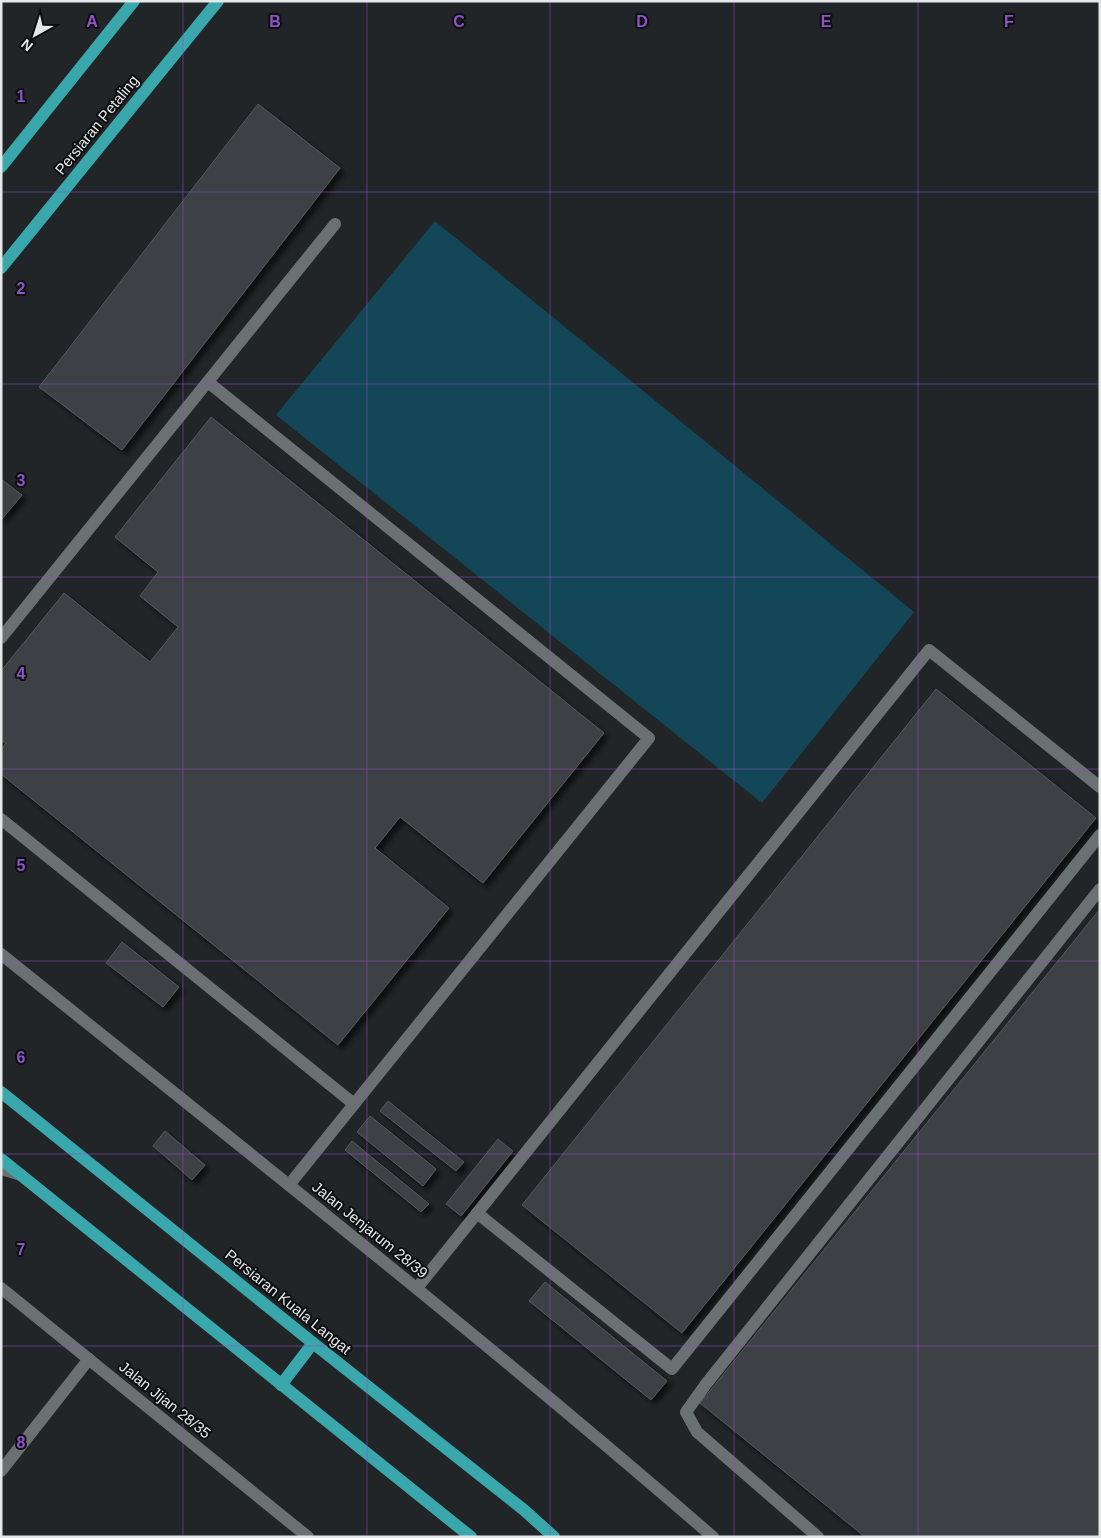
<svg xmlns="http://www.w3.org/2000/svg" width="1101" height="1538" font-family="Helvetica,sans-serif">
<defs>
<filter id="shadow"><feDropShadow dx="4.5" dy="4.5" stdDeviation="2.5" flood-color="#0009"/></filter>
</defs>
<rect width="100%" height="100%" fill="#212527"/>
<path fill="#134656" d="M435 221 914 612 762 803 276 415Z"/>
<g fill="#3d4144" stroke="#54585b" filter="url(#shadow)">
<path d="M258 104 340 168 122 450 39 387Z"/>
<path d="M211 417 604 733 483 883 400 817 375 848 449 908 338 1045 1 774V750L6 743 1 740V671L64 593 150 662 178 627 140 596 158 572 115 537Z"/>
<path d="M1 479 22 495 1 520Z"/>
<path d="M936 689 1096 818 682 1333 522 1205Z"/>
<path d="M1100 909V1537H865L700 1403Z"/>
<path d="M122 942 179 987 163 1007 106 963Z"/>
<path d="M388 1101 464 1162 456 1171 380 1111Z"/>
<path d="M370 1116 436 1169 423 1186 357 1132Z"/>
<path d="M165 1131 205 1165 192 1180 153 1146Z"/>
<path d="M498 1139 513 1151 461 1216 446 1204Z"/>
<path d="M352 1141 429 1204 421 1212 345 1150Z"/>
<path d="M545 1282 667 1381 651 1400 529 1301Z"/>
</g>
<g fill="none" stroke-linecap="round" stroke-linejoin="round">
<g stroke="#6b7072" stroke-width="12">
<path d="M208 382 649 738 289 1185"/>
<path d="M1 638 335 224"/>
<path d="M1 819 354 1104"/>
<path d="M1 954C240 1146 481 1336 713 1537"/>
<path d="M1 1169 21 1175"/>
<path d="M477 1213 672 1369 1100 835"/>
<path d="M1 1288 308 1537"/>
<path d="M417 1288 929 650 1100 787"/>
<path d="M1 1471 89 1359"/>
<path d="M818 1537 697 1432 686 1412 706 1384 1100 889"/>
</g>
<g stroke="#3aa7ac" stroke-width="12">
<path d="M1 167 134 1"/>
<path d="M1 268 218 1"/>
<path d="M1 1092 313 1343 524 1510 554 1537"/>
<path d="M1 1159 471 1537"/>
<path d="M281 1385 313 1343"/>
</g>
</g>
<path fill="none" stroke="#9052c7" stroke-width="1" stroke-opacity="0.55" d="M183 1V1537M367 1V1537M550 1V1537M734 1V1537M918 1V1537M1 192H1100M1 384H1100M1 577H1100M1 769H1100M1 961H1100M1 1154H1100M1 1346H1100"/>
<g text-anchor="middle" stroke-width="4" stroke-linejoin="round" paint-order="stroke">
<g font-size="15" fill="#e4e8e9" stroke="#0c0e0f">
<text transform="translate(97 125) rotate(-51)" y="5">Persiaran Petaling</text>
<text transform="translate(370 1230) rotate(39)" y="5">Jalan Jenjarum 28/39</text>
<text transform="translate(288 1302) rotate(39)" y="5">Persiaran Kuala Langat</text>
<text transform="translate(165 1400) rotate(39)" y="5">Jalan Jijan 28/35</text>
</g>
</g>
<g font-size="16" text-anchor="middle" font-weight="bold" fill="#9052c7" stroke="#0c0e0f" stroke-width="4" stroke-linejoin="round" paint-order="stroke">
<text x="92" y="27">A</text>
<text x="275" y="27">B</text>
<text x="459" y="27">C</text>
<text x="642" y="27">D</text>
<text x="826" y="27">E</text>
<text x="1009" y="27">F</text>
<text x="21" y="102">1</text>
<text x="21" y="294">2</text>
<text x="21" y="486">3</text>
<text x="21" y="679">4</text>
<text x="21" y="871">5</text>
<text x="21" y="1063">6</text>
<text x="21" y="1255">7</text>
<text x="21" y="1448">8</text>
</g>
<rect width="1101" height="1538" fill="none" stroke="#e4e8e9" stroke-width="5"/>
<g transform="translate(35 35) rotate(219)" stroke="#0c0e0f" stroke-width="4" paint-order="stroke">
<path d="M0-4L9 19L0 12L-9 19Z" fill="#e4e8e9"/>
<text y="-8" font-size="14" font-weight="bold" text-anchor="middle" fill="#e4e8e9">N</text>
</g>
</svg>
